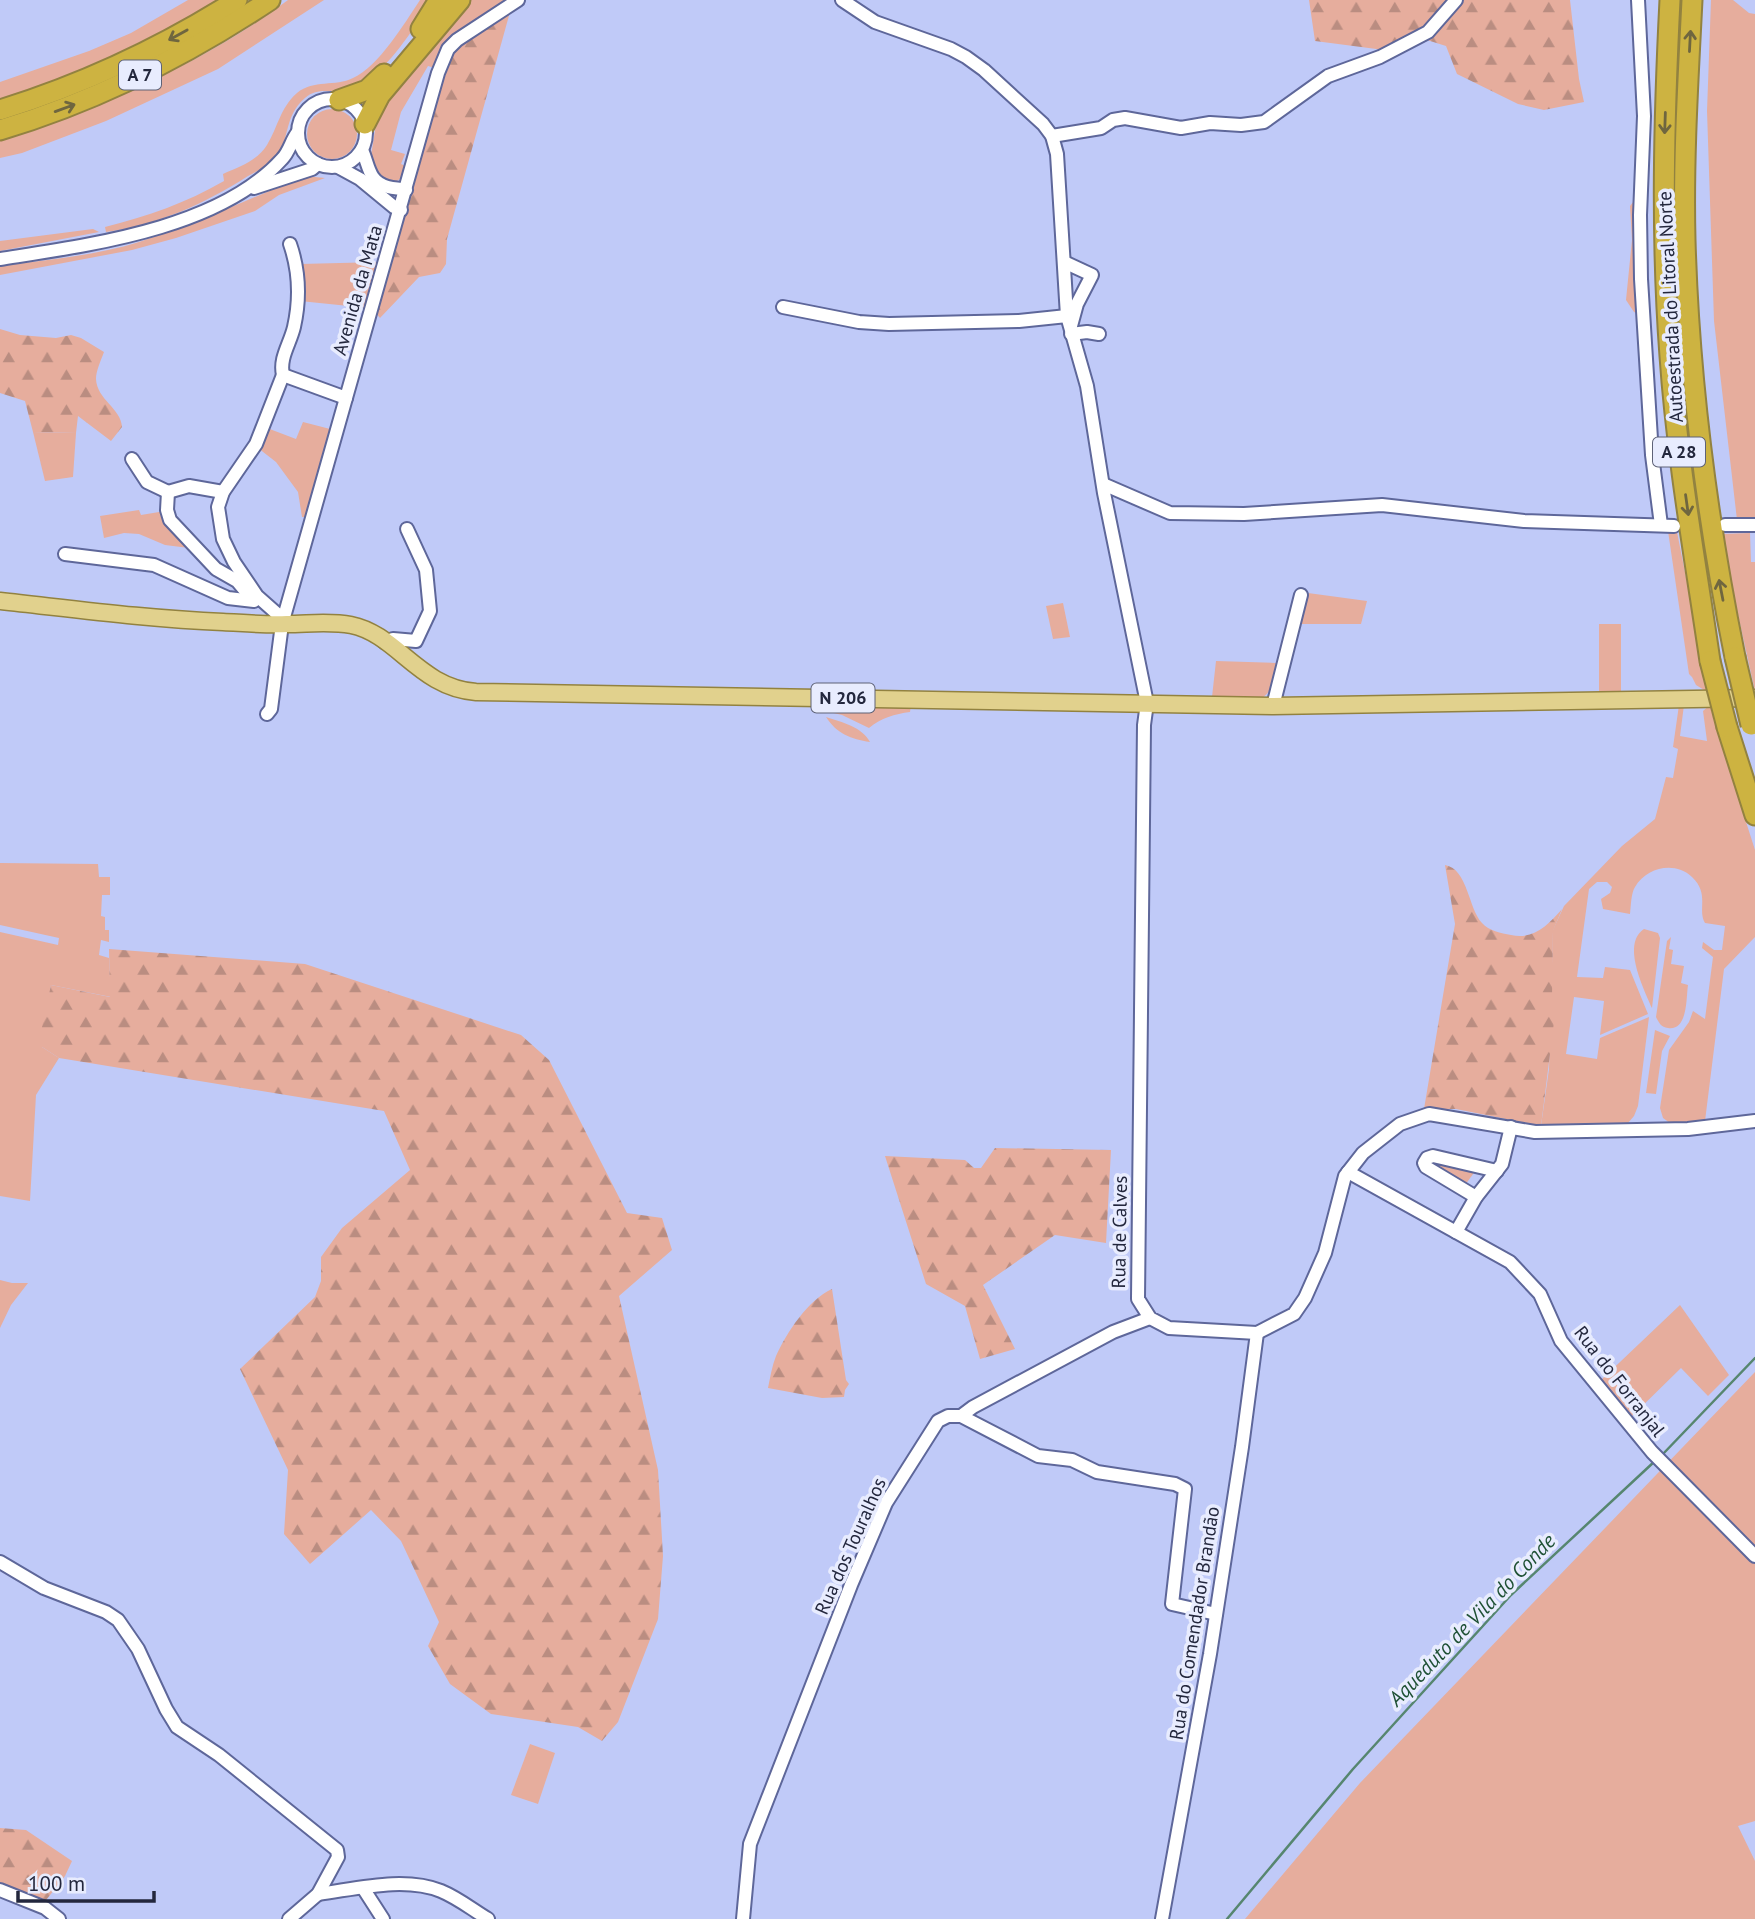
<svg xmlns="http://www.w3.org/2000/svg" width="1755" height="1919" font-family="'PT Sans',sans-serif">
<defs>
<pattern id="forest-firs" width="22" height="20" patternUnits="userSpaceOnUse" patternTransform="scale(1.75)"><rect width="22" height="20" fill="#e6ad9d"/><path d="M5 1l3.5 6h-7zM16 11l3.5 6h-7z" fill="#ba8d81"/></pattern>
</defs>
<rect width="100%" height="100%" fill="#c0caf8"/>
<g fill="#e6ad9d">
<path d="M188 0H219C148 41 77 74 0 100V82L89 51 131 33Z"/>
<path d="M288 0H324L218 69 106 121 22 153 0 158V139C102 107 202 64 288 0Z"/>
<path d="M420 0H431C415 28 379 85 345 91 330 93 318 87 305 98 283 117 291 139 275 158 268 166 257 171 248 176 204 204 158 225 106 232L105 227C148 216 186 203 224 181L223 174C239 167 257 161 267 145 278 127 280 108 297 93 314 79 335 87 353 78 379 66 404 24 420 0Z"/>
<path d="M467 0H508L435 68 428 66 401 112 391 150 405 154 401 164 408 167C401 181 395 186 379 180L369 163C374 145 374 129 379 112Z"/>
<path d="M1711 0H1733L1749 13 1755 14V522L1737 520 1714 321 1707 111Z"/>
<circle cx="332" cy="134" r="25"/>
<path d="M305 176 325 178 279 195 255 211 176 238 132 250 0 275V266C46 260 94 256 139 242 195 224 249 199 305 176Z"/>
<path d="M1638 200 1640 315 1634 312 1626 300 1632 240 1630 206 1634 201Z"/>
<path d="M93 229 99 232 0 251V241Z"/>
<path d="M380 262 368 308 300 301V264Z"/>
<path d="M303 422 334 430 310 517H302L298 492 276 462 258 448 267 428 296 439Z"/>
<path d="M33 432 76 433 73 477 45 481Z"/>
<path d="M139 510 141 515 165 511 189 548 165 545 139 534 124 533 104 538 100 516Z"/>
<path d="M1668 531 1677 532 1709 693 1696 685 1692 677 1689 674Z"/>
<path d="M1750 533 1751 562H1755V691L1720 534Z"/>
<path d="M1308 593 1367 601 1361 624H1299Z"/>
<path d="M1063 603 1070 637 1053 639 1046 606Z"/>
<rect x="1599" y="624" width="22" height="70"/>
<path d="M1216 661 1276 663C1273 675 1274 692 1261 698L1212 697Z"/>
<path d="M823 703 911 705 910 712C895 714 881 718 869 728L842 715 825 711Z"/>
<path d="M1711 704 1732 778 1755 850V937L1724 969 1705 1121 1670 1123 1663 1118 1660 1108 1669 1050 1689 1022 1693 1011 1705 1019 1713 957 1702 948 1703 942 1714 950H1722L1725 926 1705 923C1697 910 1710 894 1692 877 1675 861 1647 867 1635 887 1631 893 1631 906 1630 914L1603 909 1601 899 1610 893 1612 887 1607 882H1597L1589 889 1577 977 1603 978 1605 967 1630 970 1648 1014 1600 1035 1604 1001 1574 997 1566 1054 1597 1059 1600 1038 1649 1017 1638 1106 1634 1116 1628 1123 1541 1126 1549 1069 1553 930 1564 906 1622 846 1655 819 1666 777 1673 778 1678 749 1673 747 1679 705H1684L1680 736 1707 741 1703 711Z"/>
<path d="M826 717C842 722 862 727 870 742 851 739 837 734 826 717Z"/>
<path d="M0 863 98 864 99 877H110V895H102L101 916 105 917V930H109V942L101 940 99 955 109 958 111 997 51 985 42 1047 59 1058 36 1095 30 1201 0 1196V932L58 945 59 938 0 925Z"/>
<path d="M1644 929 1658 933 1660 938 1652 1008C1644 989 1621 944 1644 929Z"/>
<path d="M1671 937 1669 949 1673 950 1671 964 1684 966 1681 983 1688 985C1686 998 1688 1031 1668 1028 1661 1027 1659 1023 1656 1017L1667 941Z"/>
<path d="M1655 1030 1670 1036 1662 1051 1656 1094 1646 1093Z"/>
<path d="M1433 1160 1476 1170 1465 1185 1430 1165Z"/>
<path d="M0 1280 12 1283H28L11 1305 0 1328Z"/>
<path d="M1680 1305 1729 1375 1708 1396 1681 1368 1630 1418 1600 1381Z"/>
<path d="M1755 1372V1821L1738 1826 1755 1861V1919H1245L1360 1783Z"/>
<path d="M530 1744 555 1753 538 1804 511 1795Z"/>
</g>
<g fill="url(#forest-firs)">
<path d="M1309 0H1570L1579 79 1584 102 1544 110 1518 104 1457 74 1446 46 1411 35 1384 50 1315 41Z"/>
<path d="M510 12 447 239 446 264 440 273 419 277 380 318 375 312 451 53 462 42Z"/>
<path d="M0 329 20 335 56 338 71 335 81 338 104 352C101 360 96 371 96 379 97 400 121 408 122 427L111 441 78 416 76 433 33 432 25 401 0 393Z"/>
<path d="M1445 865C1468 869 1468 908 1482 923 1489 931 1501 933 1511 935 1534 940 1548 925 1562 909L1553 931 1552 997 1556 1006 1541 1126 1456 1109H1424L1455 924Z"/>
<path d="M109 949 305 964 521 1035 549 1060 627 1213 662 1218 672 1250 619 1296 658 1470 663 1556 658 1619 618 1722 602 1741 578 1727 491 1714 450 1684 428 1646 439 1622 401 1541 371 1510 310 1564 284 1534 288 1470 240 1369 315 1297 321 1281V1257L342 1228 410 1170 384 1111 59 1058 42 1047V1027L51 985 110 997Z"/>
<path d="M995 1148 1111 1150 1106 1243 1055 1235 983 1285 1015 1349 980 1359 965 1306 926 1284 885 1156 965 1160 974 1168H981Z"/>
<path d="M832 1289 846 1380 849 1384 845 1390 844 1397 822 1398 768 1388C770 1378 772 1366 776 1356 787 1332 808 1300 832 1289Z"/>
<path d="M0 1828 26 1830 72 1861 65 1876 43 1904 0 1887Z"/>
</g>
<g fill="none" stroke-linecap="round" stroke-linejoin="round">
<g stroke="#56866f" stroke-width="2.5">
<path d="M1662 1455 1755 1358"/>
<path d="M1227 1919 1353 1769 1511 1595 1655 1461"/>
</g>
<defs>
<g id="minor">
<path d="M842 0 875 22 951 49 966 57 984 70 1043 124 1052 136 1057 154 1067 316 1087 386 1104 493 1147 703 1144 725 1138 1299 1150 1318 1169 1328 1257 1333 1294 1314 1305 1298 1325 1253 1345 1176 1363 1153 1400 1124 1429 1114 1535 1132 1688 1129 1755 1121"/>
<path d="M1638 0 1644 116 1640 215 1641 279 1652 455 1661 525"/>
<circle cx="332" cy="133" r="34"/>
<path d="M1052 136 1101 128 1113 120 1125 118 1181 128 1210 123 1241 125 1264 122 1328 76 1380 57 1428 32 1456 0"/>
<path d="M362 150C369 165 368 182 388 187 395 189 400 188 406 190"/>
<path d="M338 167 360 179 394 207 401 210"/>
<path d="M254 188 312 169 318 164"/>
<path d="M0 259C89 245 219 229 282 159 290 151 291 140 298 132"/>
<path d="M1064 262 1092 275 1077 304 1071 326"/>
<path d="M783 307 859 322 889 324 1019 321 1067 316"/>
<path d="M1071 334 1087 332 1099 334"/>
<path d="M283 375 256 444 223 492 218 507 223 539 234 562 257 596 283 619"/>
<path d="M283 375C279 358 290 344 294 327 300 300 299 270 290 244"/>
<path d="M283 375 346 398"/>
<path d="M132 459 147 482 168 492"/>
<path d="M1103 484 1170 513 1244 514 1382 505 1524 521 1674 526"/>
<path d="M168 492 167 510 170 520 216 569 237 581 247 593"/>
<path d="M168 492 189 486 223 492"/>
<path d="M1725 525H1755"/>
<path d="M65 554 154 565 228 598 254 601"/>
<path d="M384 642 393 639 416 641 430 611 426 570 407 529"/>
<path d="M1273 706 1301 595"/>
<path d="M267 714 271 709 282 624 438 73 448 49 457 40 518 0"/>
<path d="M1348 1172 1510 1262 1540 1294 1561 1341 1652 1452 1755 1556"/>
<path d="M1476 1197 1426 1167 1424 1163 1427 1158 1433 1156 1497 1171"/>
<path d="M1456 1232 1476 1197 1502 1164 1511 1127"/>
<path d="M961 1416 1038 1456 1072 1460 1097 1472 1175 1484 1185 1489 1172 1604 1216 1614"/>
<path d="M0 1562 44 1588 106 1612 118 1620 138 1649 166 1709 177 1727 219 1755 337 1850 338 1857 318 1894 289 1919"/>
<path d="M363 1888 383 1919"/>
<path d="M0 1890 45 1908 59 1919"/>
<path d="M318 1894C356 1889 404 1876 441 1891 458 1898 473 1910 488 1919"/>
<path d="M743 1919 750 1844 851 1585 886 1503 938 1421 948 1416H961L973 1407 1113 1332 1150 1318"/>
<path d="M1162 1919 1210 1654 1242 1447 1257 1333"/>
</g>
<path id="major" d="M0 601C74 609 149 619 223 622 244 623 266 625 287 624 308 624 330 621 351 625 397 634 419 688 476 692L1273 706 1755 698"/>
<g id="highway">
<path d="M1670 0C1664 118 1661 237 1670 356 1677 458 1695 559 1710 661"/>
<path d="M1692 0C1688 80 1683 160 1685 240 1689 381 1707 519 1735 657"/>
<path d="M421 29 439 0"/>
<path d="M339 100 367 90 384 74"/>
<path d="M0 110C84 84 163 47 237 0"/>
<path d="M365 124 380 95 460 0"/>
<path d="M0 130C97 101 186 56 270 0"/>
<path d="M1727 727 1755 815"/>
</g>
</defs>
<use href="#minor" stroke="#5e679a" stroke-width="16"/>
<use href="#major" stroke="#928240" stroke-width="19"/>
<use href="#highway" stroke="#928240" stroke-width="23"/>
<use href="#minor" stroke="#fff" stroke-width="12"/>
<use href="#major" stroke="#e1d18d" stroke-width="16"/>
<use href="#highway" stroke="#cdb341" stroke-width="19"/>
<defs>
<g id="highway-bridge">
<path d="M1735 657 1751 725"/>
<path d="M1710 661 1727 727"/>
</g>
</defs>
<use href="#highway-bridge" stroke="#928240" stroke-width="23" stroke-linecap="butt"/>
<use href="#highway-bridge" stroke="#cdb341" stroke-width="19"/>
</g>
<defs><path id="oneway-shaft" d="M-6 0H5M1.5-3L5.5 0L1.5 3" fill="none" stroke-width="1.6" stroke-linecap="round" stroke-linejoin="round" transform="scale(1.75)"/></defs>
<g stroke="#6f663f">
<use href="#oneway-shaft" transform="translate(178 35) rotate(151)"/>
<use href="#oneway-shaft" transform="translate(1690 41) rotate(-87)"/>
<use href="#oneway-shaft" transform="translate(65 108) rotate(-20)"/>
<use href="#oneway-shaft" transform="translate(1665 123) rotate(92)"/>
<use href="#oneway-shaft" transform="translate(1687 505) rotate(82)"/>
<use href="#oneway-shaft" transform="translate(1721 590) rotate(-101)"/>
</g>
<g text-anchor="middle" stroke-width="7" stroke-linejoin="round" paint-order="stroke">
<g fill="#e8ecfe" stroke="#5e6277" stroke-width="2">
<rect x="119" y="60.5" width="42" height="29" rx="5"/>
<rect x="1653" y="437.5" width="52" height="29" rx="5"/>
<rect x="811.5" y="683.5" width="63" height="29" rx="5"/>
</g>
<g font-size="18" font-weight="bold" fill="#23273d">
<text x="140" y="81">A 7</text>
<text x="1679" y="458">A 28</text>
<text x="843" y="704">N 206</text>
</g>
<g font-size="19" fill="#23273d" stroke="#e8ecfe">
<text transform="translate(357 290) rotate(-74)" y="7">Avenida da Mata</text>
<text transform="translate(1670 307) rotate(-93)" y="7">Autoestrada do Litoral Norte</text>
<text transform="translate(1119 1232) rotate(-89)" y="7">Rua de Calves</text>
<text transform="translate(1620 1381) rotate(52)" y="7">Rua do Forranjal</text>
<text transform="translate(850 1546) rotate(-66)" y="7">Rua dos Touralhos</text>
<text transform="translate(1194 1623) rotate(-81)" y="7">Rua do Comendador Brandão</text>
</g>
<g font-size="21" font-style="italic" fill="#1f5135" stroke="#e8ecfe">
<text transform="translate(1472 1620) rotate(-46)" y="7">Aqueduto de Vila do Conde</text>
</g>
</g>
<path d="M18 1891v10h136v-10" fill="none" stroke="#23273d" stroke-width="3.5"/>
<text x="28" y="1891" font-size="21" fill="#23273d" stroke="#e8ecfe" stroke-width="5" paint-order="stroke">100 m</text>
</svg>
